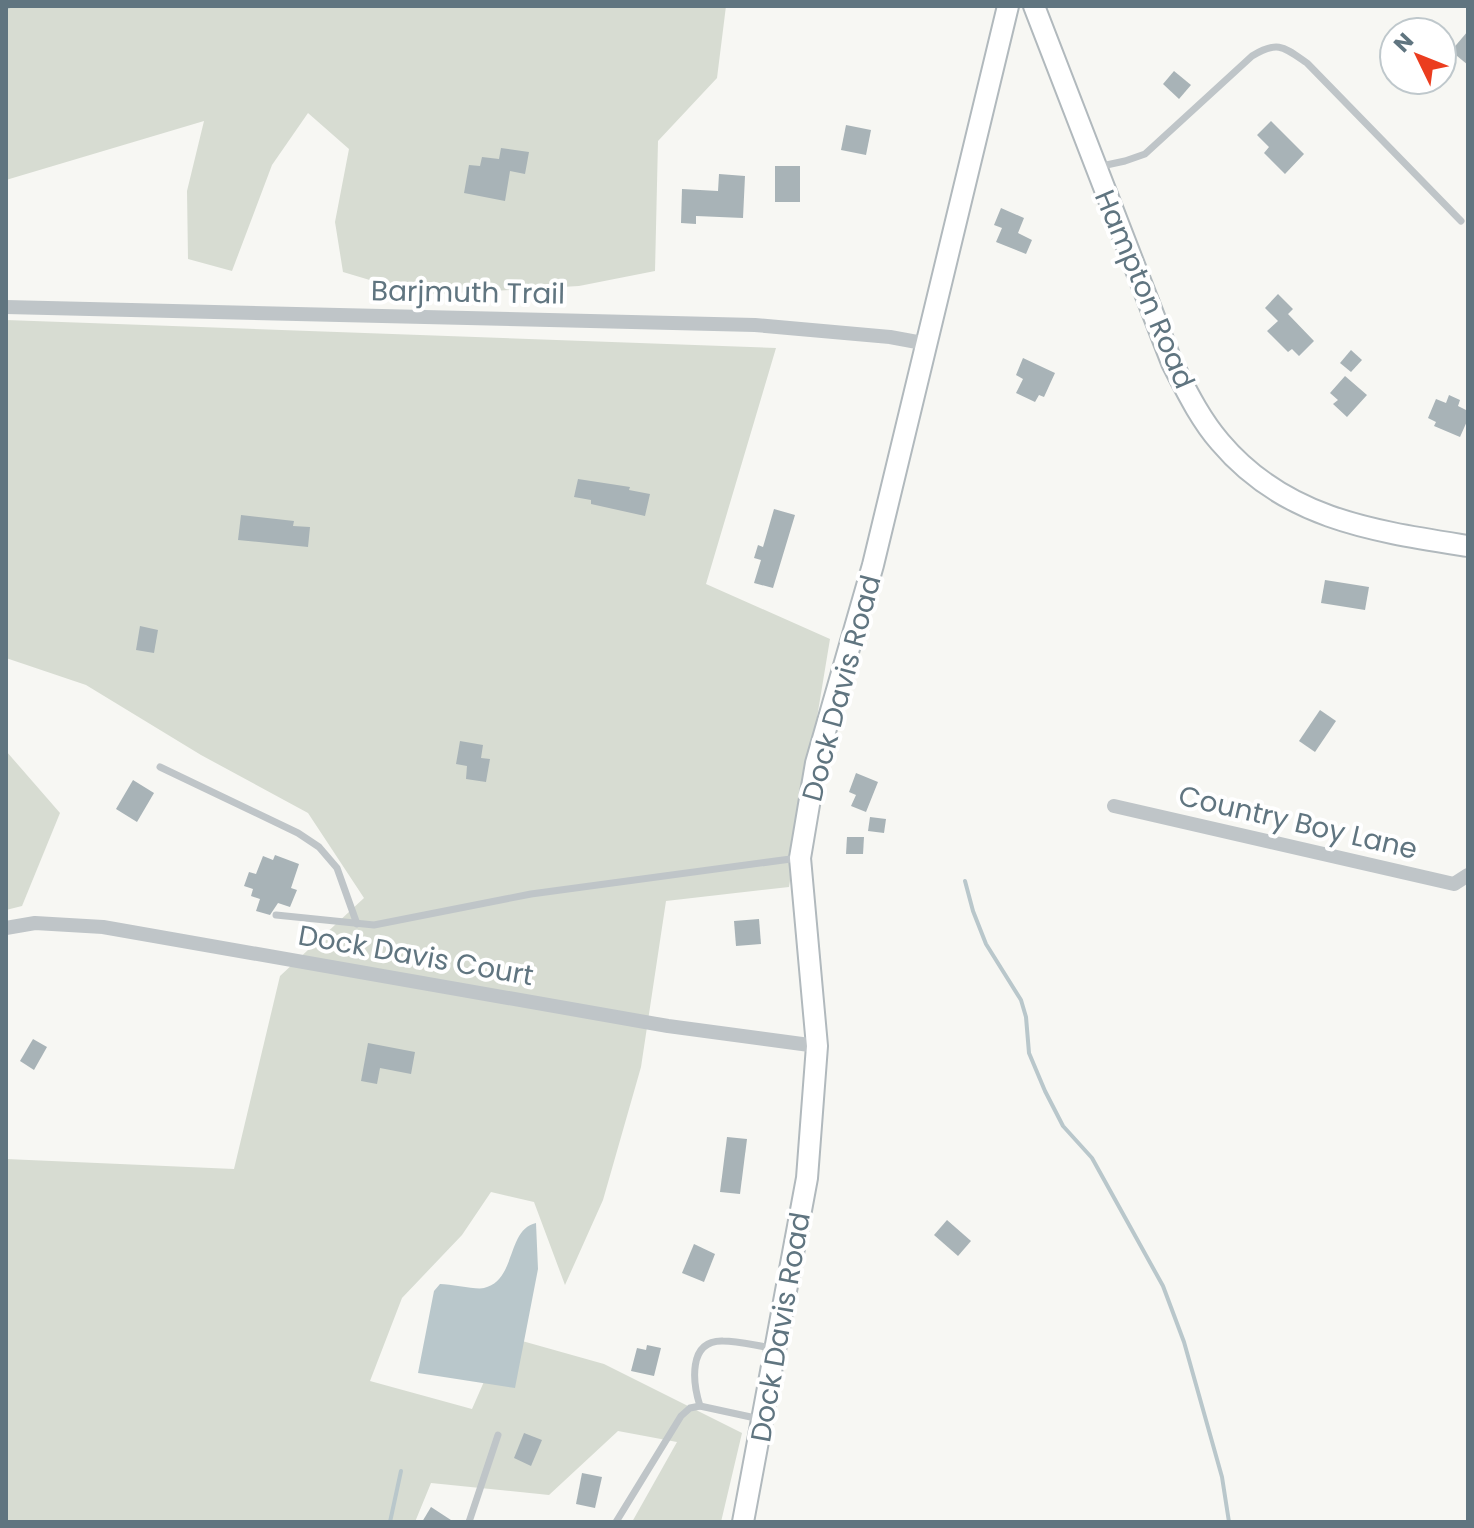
<svg xmlns="http://www.w3.org/2000/svg" width="1474" height="1528" font-family="Poppins,sans-serif">
<rect width="100%" height="100%" fill="#f7f7f3"/>
<g fill="#d7dcd2">
<path d="M6 6H726L717 78 658 141 655 271 579 286 420 295 343 272 335 222 349 149 308 113 272 165 232 271 188 259 187 191 204 121 6 180Z"/>
<path d="M6 320 776 348 706 584 830 639 789 887 666 901 641 1067 603 1200 565 1285 534 1202 491 1192 462 1235 402 1298 370 1381 472 1409 504 1336 604 1364 742 1433 721 1522H632L677 1442 618 1431 549 1495 431 1483 415 1522H6V1159L234 1169 280 976 364 898 308 813 201 755 86 685 6 658Z"/>
<path d="M6 751 60 813 22 906 6 910Z"/>
</g>
<path fill="#b9c7cb" d="M536 1223 538 1269 515 1388 418 1373 434 1291 440 1284C452 1284 476 1290 484 1288 517 1280 506 1230 536 1223Z"/>
<g fill="none" stroke-linecap="round" stroke-linejoin="round">
<g stroke="#b9c7cb" stroke-width="4">
<path d="M6 8 10 6"/>
<path d="M965 881 973 911 986 944 1021 1000 1026 1017 1029 1053 1045 1091 1063 1126 1092 1158 1163 1286 1184 1342 1222 1477 1229 1522"/>
<path d="M390 1522 401 1471"/>
</g>
</g>
<g fill="#a8b3b7">
<path d="M1468 31V65L1451 51Z"/>
<path d="M1174 71 1191 85 1179 99 1163 84Z"/>
<path d="M1271 121 1304 154 1285 174 1264 153 1269 147 1257 135Z"/>
<path d="M846 125 871 130 866 155 841 150Z"/>
<path d="M501 148 529 152 525 174 510 171 505 201 464 193 469 165 480 166 482 157 499 159Z"/>
<rect x="775" y="166" width="25" height="36"/>
<path d="M719 174 745 176 743 218 696 216V224L681 223 682 189 718 191Z"/>
<path d="M1001 208 1024 218 1018 233 1032 240 1026 254 996 242 1002 228 994 225Z"/>
<path d="M1278 294 1293 309 1288 314 1314 341 1299 356 1292 349 1288 352 1267 331 1278 321 1265 308Z"/>
<path d="M1351 350 1362 360 1351 372 1340 363Z"/>
<path d="M1023 358 1055 373 1044 397 1039 395 1035 402 1016 393 1023 379 1016 375Z"/>
<path d="M1345 376 1367 395 1347 417 1333 404 1338 400 1330 393Z"/>
<path d="M1449 395 1460 400 1458 406 1468 411V419L1460 437 1434 426 1436 422 1428 418 1436 399 1446 403Z"/>
<path d="M578 479 630 487 629 490 650 494 645 516 591 504V500L574 497Z"/>
<path d="M774 509 795 515 773 588 754 583 761 560 754 558 758 545 763 547Z"/>
<path d="M241 515 294 521 293 526 310 527 308 547 238 540Z"/>
<path d="M1325 580 1369 587 1365 610 1321 603Z"/>
<path d="M140 626 158 630 154 653 136 650Z"/>
<path d="M1320 710 1336 721 1315 752 1299 741Z"/>
<path d="M460 741 483 745 481 758 490 759 486 782 466 779 467 766 456 764Z"/>
<path d="M856 773 878 782 866 812 851 806 856 795 849 792Z"/>
<path d="M133 780 154 793 137 822 116 809Z"/>
<path d="M870 817 886 819 884 833 868 831Z"/>
<path d="M847 837H864L863 854H846Z"/>
<path d="M275 855 299 864 291 888 297 890 290 907 278 903 270 915 256 911 260 899 251 896 253 889 244 886 249 872 256 874 263 856 273 860Z"/>
<path d="M759 919 761 944 736 946 734 921Z"/>
<path d="M33 1039 47 1047 34 1070 20 1061Z"/>
<path d="M368 1043 415 1052 411 1074 380 1068 377 1084 361 1081Z"/>
<path d="M727 1137 747 1139 740 1194 720 1192Z"/>
<path d="M947 1220 971 1241 958 1256 934 1235Z"/>
<path d="M694 1244 715 1254 704 1282 682 1273Z"/>
<path d="M647 1345 661 1348 654 1376 631 1371 637 1348 646 1350Z"/>
<path d="M524 1433 542 1440 531 1466 514 1458Z"/>
<path d="M582 1473 602 1477 595 1508 576 1504Z"/>
<path d="M431 1507 454 1522H422Z"/>
</g>
<g fill="none" stroke-linecap="round" stroke-linejoin="round">
<defs>
<g id="secondary">
<path d="M1034 6 1172 363C1186 390 1200 419 1220 442 1285 519 1373 531 1468 546"/>
<path d="M743 1522 807 1178 817 1046 800 858 816 763 873 565 1008 6"/>
</g>
</defs>
<use href="#secondary" stroke="#b1b9bd" stroke-width="24"/>
<g stroke="#bfc5c8" stroke-width="7">
<path d="M1097 167 1125 161 1145 154 1252 56C1278 40 1284 47 1307 63L1461 221"/>
<path d="M160 767 298 833 319 847 337 868 357 924"/>
<path d="M276 915 374 925 531 894 798 858"/>
<path d="M700 1406C693 1384 687 1340 723 1341 739 1341 757 1346 773 1348"/>
<path d="M469 1522 498 1435"/>
<path d="M616 1522 681 1416 690 1408 700 1406 760 1419"/>
</g>
<g stroke="#bfc5c8" stroke-width="14">
<path d="M6 307 755 325 890 337 928 344"/>
<path d="M1114 806 1454 884 1468 875"/>
<path d="M6 928 35 923 103 927 668 1026 817 1046"/>
</g>
<use href="#secondary" stroke="#fff" stroke-width="20"/>
</g>
<g text-anchor="middle" stroke-width="8" stroke-linejoin="round" paint-order="stroke">
<g font-size="28" fill="#607580" stroke="#fff">
<text transform="translate(1145 289) rotate(67)" y="10">Hampton Road</text>
<text transform="translate(468 292) rotate(1)" y="10">Barjmuth Trail</text>
<text transform="translate(841 688) rotate(-75)" y="10">Dock Davis Road</text>
<text transform="translate(1298 822) rotate(13)" y="10">Country Boy Lane</text>
<text transform="translate(416 955) rotate(10)" y="10">Dock Davis Court</text>
<text transform="translate(780 1327) rotate(-80)" y="10">Dock Davis Road</text>
</g>
</g>
<rect width="1474" height="1528" fill="none" stroke="#607580" stroke-width="16"/>
<g transform="translate(1418 56) rotate(313)"><circle r="38" fill="#ffffff" stroke="#bfc8cc" stroke-width="2"/>
<path d="M0-6L14 30L0 20L-14 30Z" fill="#eb3d1f"/>
<text y="-12" font-size="22" font-weight="bold" text-anchor="middle" fill="#607580">N</text>
</g>
</svg>
